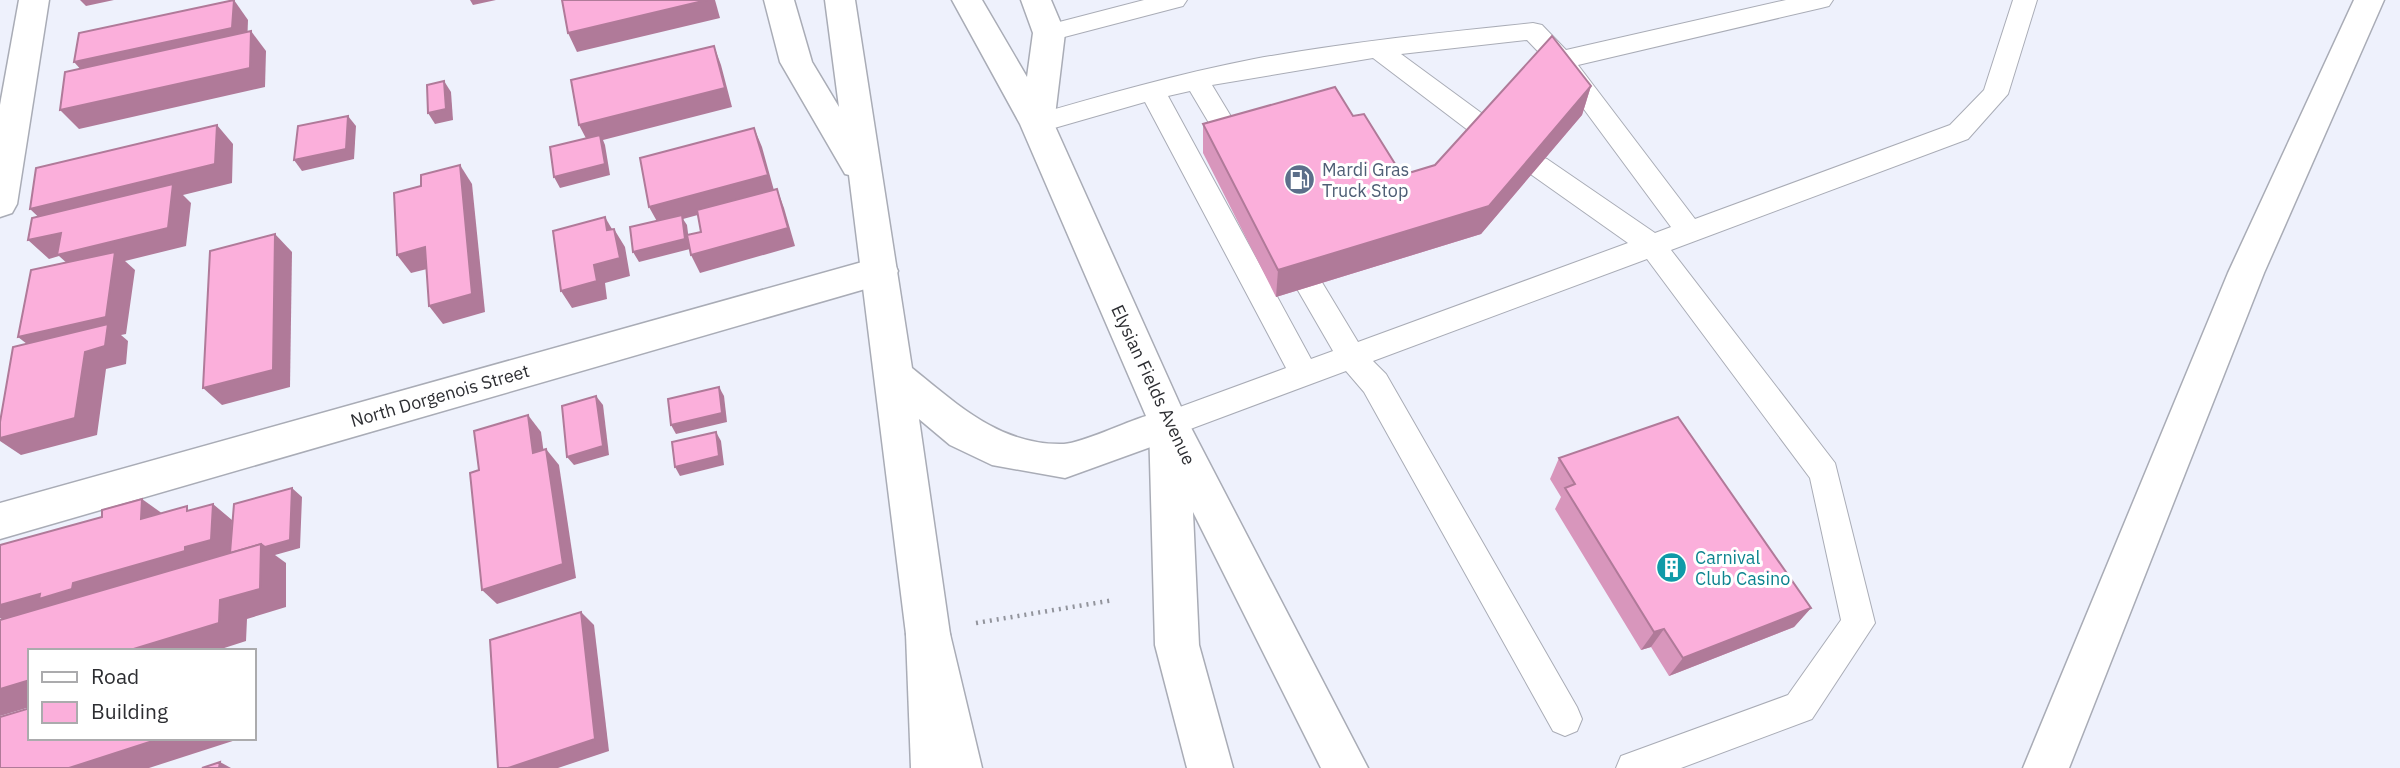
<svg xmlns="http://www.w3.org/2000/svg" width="2400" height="768" font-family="'IBM Plex Sans',sans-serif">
<rect width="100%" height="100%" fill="#eef1fc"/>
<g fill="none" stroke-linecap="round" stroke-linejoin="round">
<defs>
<g id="service">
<path d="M1144 0H1187L1183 6 1049 41 1040 39 1037 33 1040 27Z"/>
<path d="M1786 0H1833L1829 6 1821 8 1578 65 1695 219 1950 125 1984 90 2013 0H2037L2008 94 1968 139 1671 250 1835 463 1875 623 1812 719 1681 768H1616L1621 756 1788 695 1841 620 1810 478 1647 259 1373 361 1386 374 1577 707 1582 719 1577 731 1565 736 1553 731 1364 392 1346 371 1169 437 1158 433 1154 424 1158 415 1286 368 1145 102 1037 133 1028 131 1024 124 1028 117C1103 95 1177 74 1254 59 1347 42 1439 33 1533 23L1542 25 1566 50ZM1527 40 1552 66 1671 227 1655 233 1547 159 1538 156 1529 159 1525 166 1529 173 1628 243 1358 342 1320 279 1310 276 1300 279 1296 287 1333 351 1311 359 1168 96 1190 91 1225 150 1234 152 1243 150 1247 143 1212 85 1373 58 1477 137 1486 139 1495 137 1499 130 1495 123 1401 54Z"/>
</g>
<g id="minor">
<path d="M19 0H49L17 204 12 213 0 217V105Z"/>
<path d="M880 257 893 261 898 271 893 281 0 539V503Z"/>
</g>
<path id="secondary" d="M764 0H794L812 62 839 107 825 0H855L912 368C958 405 1001 446 1064 444 1082 443 1126 422 1146 416L1020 124 952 0H982L1027 77 1033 33 1021 0H1051L1065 33 1054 124 1186 418 1368 768H1321L1159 444 1065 478 992 465 950 445 919 419 950 634 982 768H936L906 634 849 175 845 174 780 62Z"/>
<g id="motorway">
<path d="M2354 0H2384L2264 273 2069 768H2023L2228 273Z"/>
<path d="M1169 407 1183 412 1189 424 1199 645 1233 768H1187L1155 645 1149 424 1155 412Z"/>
<path d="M928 614 943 620 950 634 957 768H911L906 634 913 620Z"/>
</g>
</defs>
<use href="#service" stroke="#a9acb6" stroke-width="2"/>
<use href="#minor" stroke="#a9acb6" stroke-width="3"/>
<use href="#secondary" stroke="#a9acb6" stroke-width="3"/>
<use href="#motorway" stroke="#a9acb6" stroke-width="3"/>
<path stroke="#92949c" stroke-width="4.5" stroke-dasharray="2 5" stroke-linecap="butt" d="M976 623 1114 600"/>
<use href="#service" fill="#fff" fill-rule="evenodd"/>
<use href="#minor" fill="#fff" fill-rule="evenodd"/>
<use href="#secondary" fill="#fff" fill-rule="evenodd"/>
<use href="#motorway" fill="#fff" fill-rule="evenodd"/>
</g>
<g fill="#d896bc">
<path d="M1591 86 1582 115 1481 234 1276 297 1203 153V124L1353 116 1402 175 1435 165Z"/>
<path d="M1559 458 1811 608 1794 627 1669 676 1651 647 1641 650 1555 509 1561 497 1550 479Z"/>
</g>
<g fill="#b07a99">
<path d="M80 0H114L86 6Z"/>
<path d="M234 0 248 20 247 47 92 82 74 62Z"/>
<path d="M470 0H496L473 5Z"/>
<path d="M707 0H715L720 18 577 52 568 33Z"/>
<path d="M251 31 266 51 265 87 79 129 60 110Z"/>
<path d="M714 46 721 65 732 107 603 140 605 145 610 175 560 188 554 177 589 144 579 125Z"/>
<path d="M444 81 451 92 453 120 435 124 428 113Z"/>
<path d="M1591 86 1582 115 1481 234 1276 297 1278 270Z"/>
<path d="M348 116 356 126 354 159 302 171 294 160Z"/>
<path d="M217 125 233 144 232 183 183 195 191 203 186 246 125 261 135 270 126 334 121 335 128 341 126 364 106 369 97 435 21 455 0 441V438L40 354 18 337 78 273 59 256 49 259 28 240 61 233 168 228H50L30 209Z"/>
<path d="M754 128 762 147 775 194 683 219 687 225 690 249 639 262 633 252 659 225 649 207Z"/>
<path d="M460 165 472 184 485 312 443 324 429 306Z"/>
<path d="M777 189 784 208 795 246 700 273 691 255Z"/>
<path d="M605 217 616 236 607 230Z"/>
<path d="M614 229 625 247 630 276 605 283 607 299 572 308 561 291 594 265Z"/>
<path d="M275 234 292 252 290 387 222 405 203 388Z"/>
<path d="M425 247 439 266 411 273 397 255Z"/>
<path d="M719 387 724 396 727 422 676 434 671 425Z"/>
<path d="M596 396 603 405 609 455 574 465 567 457Z"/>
<path d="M528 415 541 432 546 469 533 453Z"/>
<path d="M716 432 721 441 724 465 680 476 675 467Z"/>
<path d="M546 449 559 465 576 578 497 604 482 590Z"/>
<path d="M292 488 302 497 300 548 275 555 286 563V607L247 619 246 641 215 651H127L220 600 261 544Z"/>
<path d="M142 499 163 514 141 519Z"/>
<path d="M213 504 232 520 231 555 10 624 0 618V605L73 583 185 547Z"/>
<path d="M1811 608 1794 627 1669 676 1683 658Z"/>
<path d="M581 612 594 625 609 751 558 768H508Z"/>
<path d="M1664 629 1651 647 1641 650 1654 632Z"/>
<path d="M30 680V707L0 716V689Z"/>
<path d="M162 738H242L149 768H69Z"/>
<path d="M220 762 231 768H219Z"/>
</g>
<g fill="#fbafdb" stroke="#b07a99" stroke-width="2">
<path d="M234 0 232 28 74 62 79 33Z"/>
<path d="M562 0H707L568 33Z"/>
<path d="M251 31 250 68 60 110 65 72Z"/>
<path d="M1552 36 1591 86 1489 206 1278 270 1203 124 1335 87 1353 116 1364 114 1402 175 1435 165Z"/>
<path d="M714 46 725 88 579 125 571 80Z"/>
<path d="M444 81 446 109 428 113 427 85Z"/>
<path d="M348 116 346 149 294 160 298 126Z"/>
<path d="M217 125 215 164 30 209 36 168Z"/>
<path d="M754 128 768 175 649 207 640 158Z"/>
<path d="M600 135 605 164 554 177 550 147Z"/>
<path d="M460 165 472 294 429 306 425 247 397 255 394 193 421 186V175Z"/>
<path d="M173 184 168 228 57 255 61 233 28 240 32 218Z"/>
<path d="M777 189 788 228 691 255 687 235 701 232 697 210Z"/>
<path d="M682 215 685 239 633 252 630 227Z"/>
<path d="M605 217 607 230 614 229 620 258 594 265 597 281 561 291 553 231Z"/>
<path d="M275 234 273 370 203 388 210 251Z"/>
<path d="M115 252 106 317 18 337 31 270Z"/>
<path d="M108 324 105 346 85 352 75 418 0 438V422L13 347Z"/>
<path d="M719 387 722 413 671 425 668 399Z"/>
<path d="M596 396 603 446 567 457 562 406Z"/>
<path d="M528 415 533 453 546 449 563 564 482 590 470 473 479 470 474 431Z"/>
<path d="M1678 417 1811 608 1683 658 1664 629 1654 632 1565 488 1575 484 1559 458Z"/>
<path d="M716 432 719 456 675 467 672 442Z"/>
<path d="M292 488 290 540 265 547 261 544 230 553 234 504Z"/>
<path d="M142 499 141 519 187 506V511L213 504 211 540 185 547V551L73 583 72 589 39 599 40 594 0 605V545L102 517V510Z"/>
<path d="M261 544 260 589 220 600 219 623 127 651H30V680L0 689V620Z"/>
<path d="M581 612 595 739 508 768H498L490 640Z"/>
<path d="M30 708V738H162L69 768H0V717Z"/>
<path d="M220 762 219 768H202Z"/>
</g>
<defs>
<symbol id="fuel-disc" viewBox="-11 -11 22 22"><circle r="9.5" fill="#5c6f8a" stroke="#fff"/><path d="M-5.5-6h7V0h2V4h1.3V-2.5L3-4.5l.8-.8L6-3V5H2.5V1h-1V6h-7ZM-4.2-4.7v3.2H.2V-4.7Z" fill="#fff"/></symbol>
<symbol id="building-disc" viewBox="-11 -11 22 22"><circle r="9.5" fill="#0f9aa8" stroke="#fff"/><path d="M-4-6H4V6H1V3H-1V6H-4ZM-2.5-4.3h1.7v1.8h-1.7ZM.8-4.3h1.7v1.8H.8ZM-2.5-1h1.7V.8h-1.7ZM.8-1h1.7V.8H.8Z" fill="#fff"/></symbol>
</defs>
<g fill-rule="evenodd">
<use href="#fuel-disc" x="1282" y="162" width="35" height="35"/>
<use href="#building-disc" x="1654" y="550" width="35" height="35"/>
</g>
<g text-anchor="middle" stroke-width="6" stroke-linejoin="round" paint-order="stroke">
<g font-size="18" fill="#4e5e75" stroke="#fff" text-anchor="start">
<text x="1322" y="176">Mardi Gras<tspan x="1322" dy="21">Truck Stop</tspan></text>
</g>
<g font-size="18" fill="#2d2e32" stroke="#fff">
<text transform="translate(1153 385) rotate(65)" y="6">Elysian Fields Avenue</text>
<text transform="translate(440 396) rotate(-16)" y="6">North Dorgenois Street</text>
</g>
<g font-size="18" fill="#0d838f" stroke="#fff" text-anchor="start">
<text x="1695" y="564">Carnival<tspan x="1695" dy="21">Club Casino</tspan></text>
</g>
</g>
<rect x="28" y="649" width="228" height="91" fill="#ffffff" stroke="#ababad" stroke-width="2"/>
<rect x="42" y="672" width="35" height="10" fill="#ffffff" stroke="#ababad" stroke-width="2"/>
<text x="91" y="684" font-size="21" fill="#2d2e32">Road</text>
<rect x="42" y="702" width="35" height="21" fill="#fbafdb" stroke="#ababad" stroke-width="2"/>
<text x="91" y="719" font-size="21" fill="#2d2e32">Building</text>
</svg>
